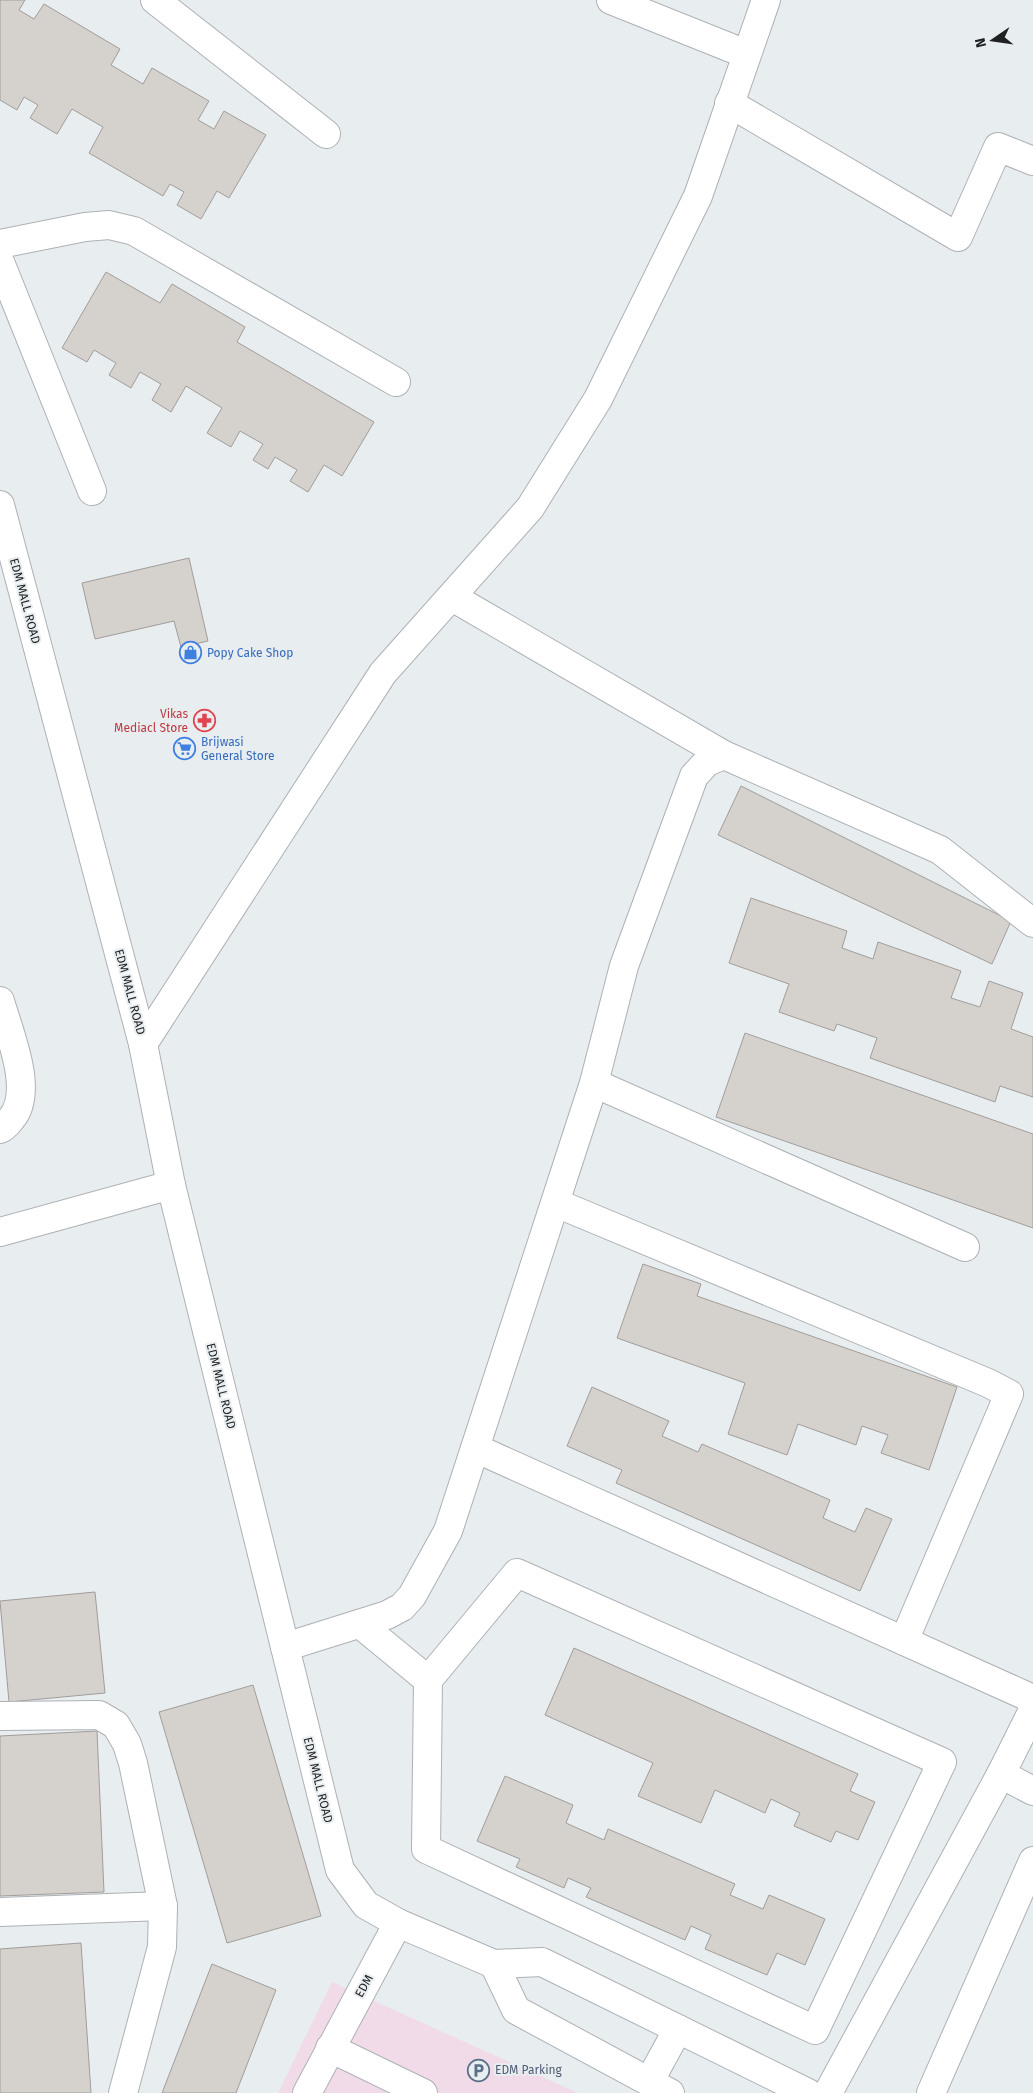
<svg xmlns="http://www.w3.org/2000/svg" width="1033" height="2093" font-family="'Fira Sans',sans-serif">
<rect width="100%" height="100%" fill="#e8edf0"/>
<path fill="#f1dbe8" d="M332 1982 578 2093H278Z"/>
<g fill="#d5d1cd" stroke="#a19d9a">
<path d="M0 0H25L19 10 34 19 44 4 120 49 111 65 143 84 152 68 209 101 198 120 214 129 224 111 266 135 229 198 217 191 201 219 177 205 184 192 170 184 163 196 89 153 103 127 72 109 57 134 30 118 38 105 24 97 17 110 0 100Z"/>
<path d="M106 272 160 303 172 284 245 327 237 342 374 422 342 476 324 465 308 492 290 481 297 470 275 457 268 469 253 460 263 444 240 431 231 447 207 433 222 408 186 386 171 412 152 400 161 384 140 372 131 388 109 375 116 363 94 350 87 362 62 348Z"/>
<path d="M189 558 208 641 181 647 174 621 95 639 82 583Z"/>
<path d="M741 786 1011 921 992 964 718 835Z"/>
<path d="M751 898 847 931 842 948 873 959 878 942 961 971 951 998 980 1007 989 981 1023 993 1011 1029 1033 1037V1097L1000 1086 995 1102 870 1058 877 1038 837 1024 834 1031 779 1012 789 984 729 963Z"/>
<path d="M745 1033 1033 1134V1228L716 1117Z"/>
<path d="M643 1264 701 1284 697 1296 957 1387 929 1470 881 1453 888 1435 862 1426 856 1445 798 1424 787 1455 728 1434 745 1383 617 1338Z"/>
<path d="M592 1387 669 1421 662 1436 698 1452 702 1444 830 1500 823 1518 855 1532 866 1508 892 1519 860 1591 616 1483 622 1470 567 1446Z"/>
<path d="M95 1592 105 1693 9 1702 0 1601Z"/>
<path d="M574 1648 858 1774 850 1791 875 1802 858 1840 836 1831 831 1842 794 1826 800 1813 771 1799 765 1813 715 1790 701 1823 638 1796 653 1763 545 1715Z"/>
<path d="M253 1685 321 1916 227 1943 159 1712Z"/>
<path d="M97 1731 104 1892 0 1896V1736Z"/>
<path d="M505 1776 573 1805 566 1823 604 1840 608 1829 735 1884 730 1895 763 1909 769 1895 825 1919 805 1965 777 1953 767 1975 705 1949 711 1935 691 1926 685 1940 586 1897 591 1888 568 1878 564 1888 516 1867 520 1859 477 1841Z"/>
<path d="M81 1943 91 2093H0V1949Z"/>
<path d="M212 1964 276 1990 236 2093H162Z"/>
</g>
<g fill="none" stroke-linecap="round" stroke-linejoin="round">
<defs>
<g id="minor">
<path d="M155 0 326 134"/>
<path d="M611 0 746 54"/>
<path d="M729 103 958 237 998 147 1033 161"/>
<path d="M0 244 85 227 109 225 134 231 396 382"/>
<path d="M0 262 92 491"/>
<path d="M0 505 143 1044 171 1185 340 1870 366 1905 398 1923 494 1964 516 2010 670 2093"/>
<path d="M452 597 724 755"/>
<path d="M0 1001C9 1033 35 1092 11 1119 8 1123 5 1127 0 1129"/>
<path d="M143 1044 383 673 530 508 598 399 698 196 766 0"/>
<path d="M594 1083 965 1247"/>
<path d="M556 1203 988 1383 1009 1394 904 1641"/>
<path d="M0 1232 171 1185"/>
<path d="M475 1448 1033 1699"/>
<path d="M517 1573 942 1762 815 2030 426 1849 428 1680Z"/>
<path d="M360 1624 428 1680"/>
<path d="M285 1647 387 1615 402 1607 412 1596 448 1531 594 1083 624 966 694 776 707 762 724 755 940 850 1033 923"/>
<path d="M0 1716 99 1715 116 1725 127 1744 133 1763 163 1906 162 1947 123 2093"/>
<path d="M1001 1774 1033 1791"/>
<path d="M0 1912 163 1906"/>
<path d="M494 1964 542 1962 808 2093"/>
<path d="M330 2048 423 2093"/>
<path d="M649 2082 678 2029"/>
<path d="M307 2093 398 1923"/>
<path d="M828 2093 1001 1774 1033 1710"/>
<path d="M931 2093 1033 1861"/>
</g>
</defs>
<use href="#minor" stroke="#adb1b5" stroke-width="30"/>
<use href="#minor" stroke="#fff" stroke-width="28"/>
</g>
<defs>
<symbol id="shop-ring" viewBox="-11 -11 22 22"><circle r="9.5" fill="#e8edf0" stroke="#3f7fe0" stroke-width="1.5"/><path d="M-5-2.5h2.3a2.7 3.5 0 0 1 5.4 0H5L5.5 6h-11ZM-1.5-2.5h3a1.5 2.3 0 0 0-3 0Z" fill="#3f7fe0"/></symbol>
<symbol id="pharmacy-ring" viewBox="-11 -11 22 22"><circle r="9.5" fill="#e8edf0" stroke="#e0444e" stroke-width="1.5"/><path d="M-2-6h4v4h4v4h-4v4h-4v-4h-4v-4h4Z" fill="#e0444e"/></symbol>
<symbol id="supermarket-ring" viewBox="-11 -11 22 22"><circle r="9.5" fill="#e8edf0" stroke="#3f7fe0" stroke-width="1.5"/><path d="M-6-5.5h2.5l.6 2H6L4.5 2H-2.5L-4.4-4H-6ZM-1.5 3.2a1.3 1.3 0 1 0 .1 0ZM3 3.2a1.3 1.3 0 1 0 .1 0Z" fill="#3f7fe0"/></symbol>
<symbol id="parking-ring" viewBox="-11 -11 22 22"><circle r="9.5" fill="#e8edf0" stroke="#5c6f8a" stroke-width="1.5"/><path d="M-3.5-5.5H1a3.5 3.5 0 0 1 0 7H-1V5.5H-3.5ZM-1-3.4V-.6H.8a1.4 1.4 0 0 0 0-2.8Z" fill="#5c6f8a"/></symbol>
</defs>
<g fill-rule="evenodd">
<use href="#shop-ring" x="178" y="640" width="25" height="25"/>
<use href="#pharmacy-ring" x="192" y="708" width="25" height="25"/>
<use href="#supermarket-ring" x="172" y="736" width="25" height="25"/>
<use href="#parking-ring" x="466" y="2058" width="25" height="25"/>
</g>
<g text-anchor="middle" stroke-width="4" stroke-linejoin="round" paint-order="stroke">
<g font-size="12" fill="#202122" stroke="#e8edf0">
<text transform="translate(25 601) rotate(75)" y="4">EDM MALL ROAD</text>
<text transform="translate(130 992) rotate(75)" y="4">EDM MALL ROAD</text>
<text transform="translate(221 1386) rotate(76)" y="4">EDM MALL ROAD</text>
<text transform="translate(318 1780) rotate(76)" y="4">EDM MALL ROAD</text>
<text transform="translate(364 1986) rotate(-61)" y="4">EDM</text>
</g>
<g font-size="12" fill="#366cbe" stroke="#e8edf0" text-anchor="start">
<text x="207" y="657">Popy Cake Shop</text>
<text x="201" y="746">Brijwasi<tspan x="201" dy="14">General Store</tspan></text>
</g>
<g font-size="12" fill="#be3a42" stroke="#e8edf0" text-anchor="end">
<text x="188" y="718">Vikas<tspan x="188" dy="14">Mediacl Store</tspan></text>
</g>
<g font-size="12" fill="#4e5e75" stroke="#e8edf0" text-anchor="start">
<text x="495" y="2074">EDM Parking</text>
</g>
</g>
<g transform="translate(993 40) rotate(257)" stroke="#e8edf0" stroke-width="4" paint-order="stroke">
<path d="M0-4L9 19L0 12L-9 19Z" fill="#202122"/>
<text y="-8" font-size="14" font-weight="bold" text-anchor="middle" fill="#202122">N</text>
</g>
</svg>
